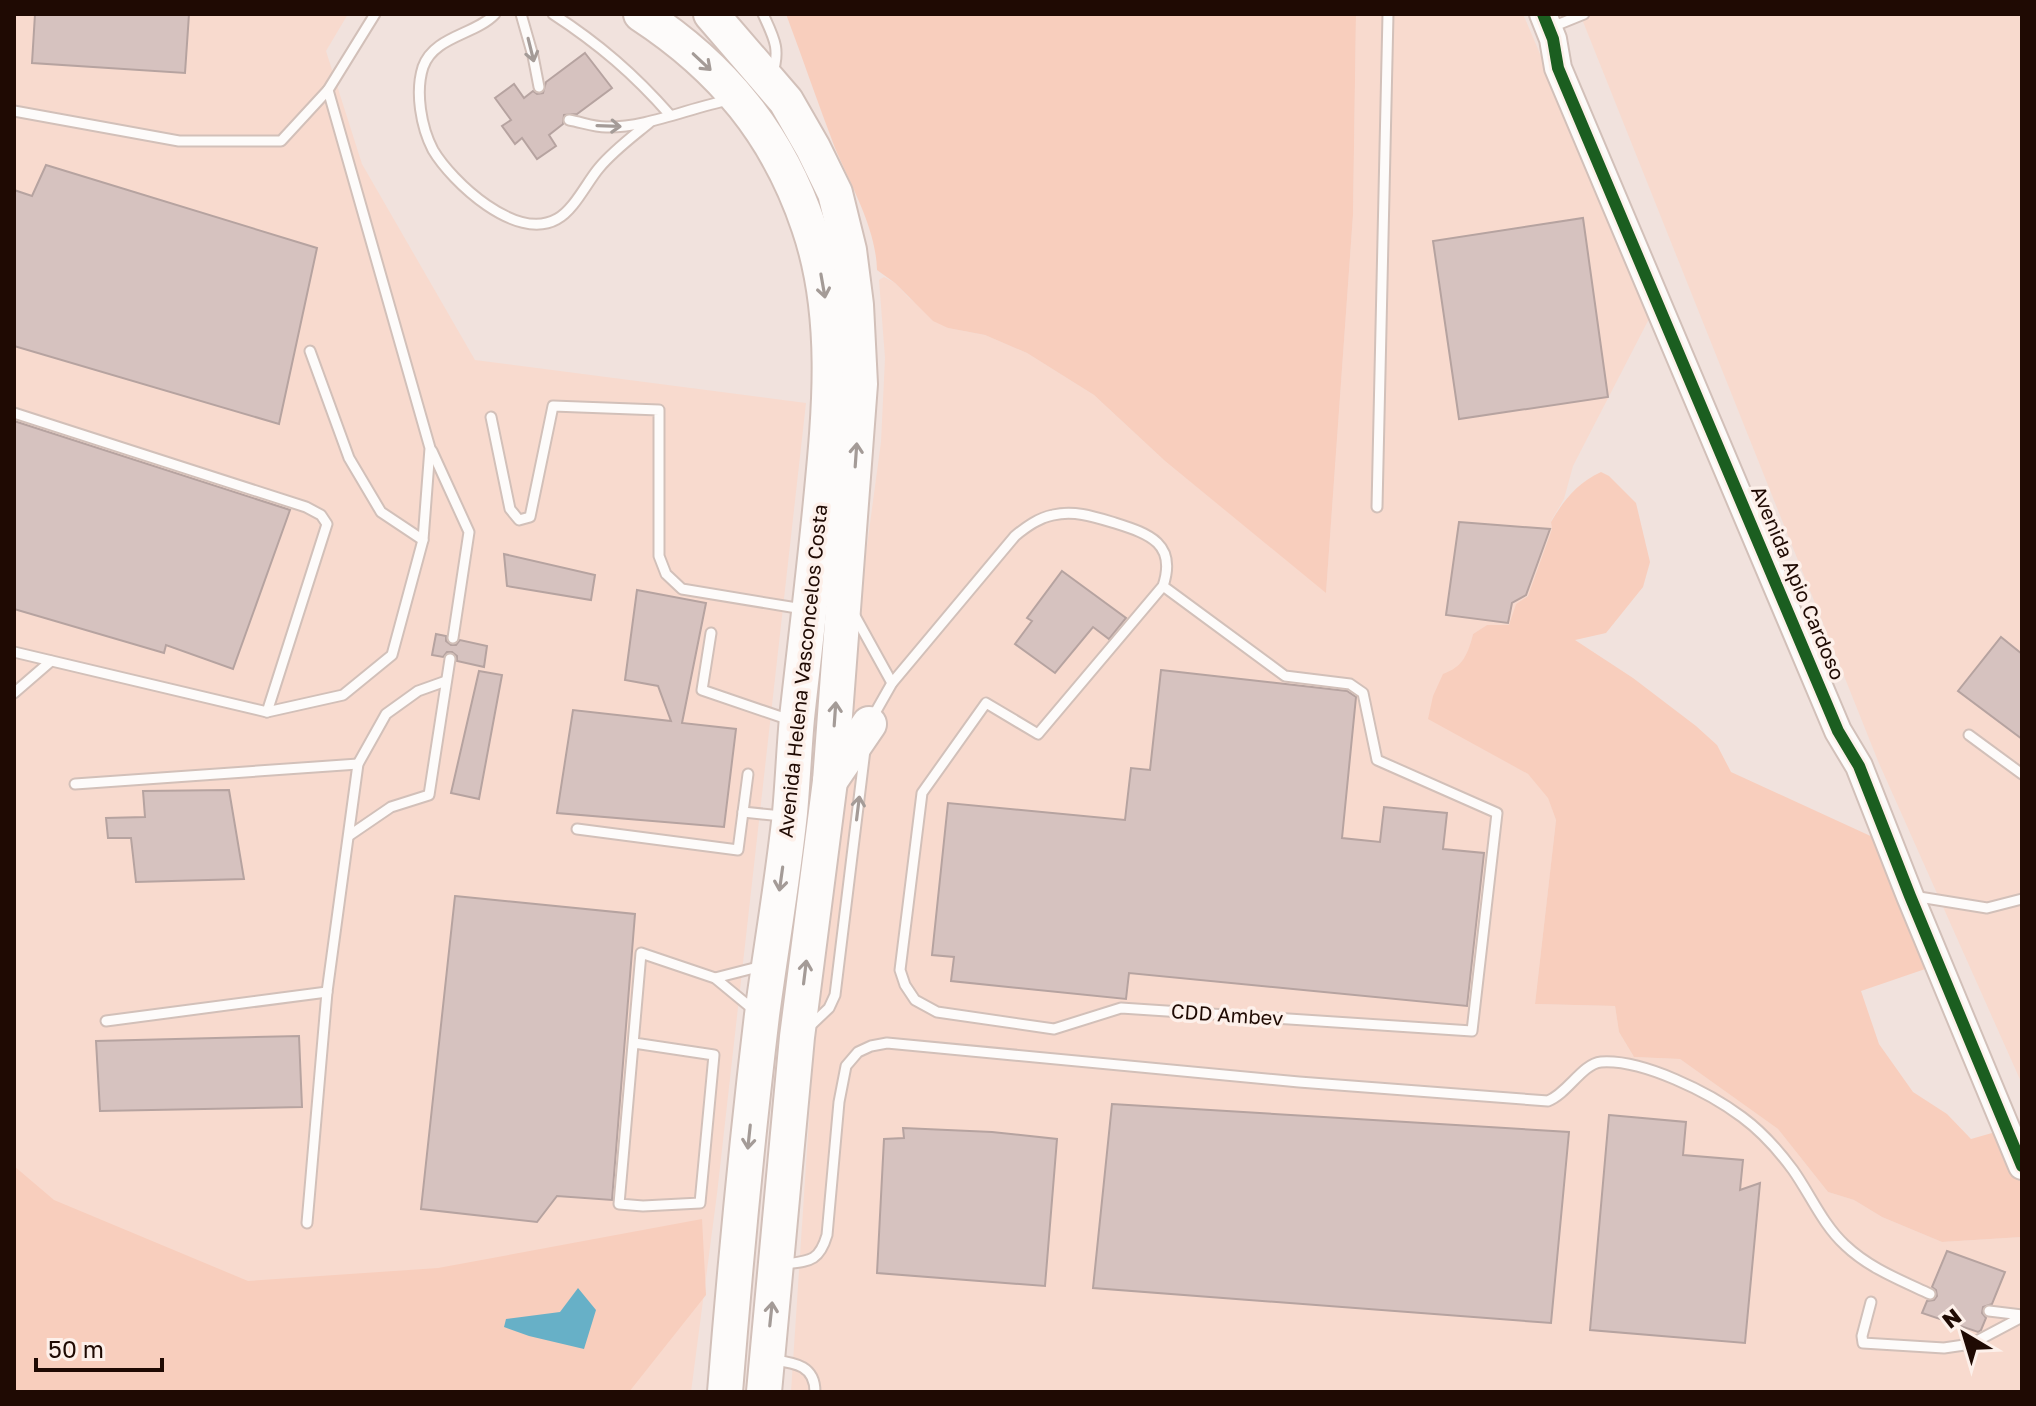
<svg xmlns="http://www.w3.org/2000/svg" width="2036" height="1406" font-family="'Golos Text',sans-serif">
<rect width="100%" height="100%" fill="#f1e2dd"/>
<g fill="#f8dace">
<path d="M14 14H348L326 51 362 164 475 360 806 403 717 1194 691 1392H14Z"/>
<path d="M1356 14H1523L1651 315 1573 466 1564 499 1551 521 1552 529 1528 596 1516 604 1510 625H1487L1473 634 1467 656 1454 670 1429 718 1528 774 1548 797 1556 820 1535 1004 1615 1006 1619 1032 1634 1057 1680 1059 1778 1129 1828 1192 1854 1200 1882 1217 1942 1242 2022 1237V1392H791L815 1029 852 657 881 442 885 358 879 280 884 277 895 283 909 298 948 328 985 335 1027 353 1094 395 1165 461 1326 592 1353 215Z"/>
<path d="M1580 14H2022V1084L1878 761Z"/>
</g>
<g fill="#f8cebd">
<path d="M786 14H1356L1353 215 1326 593 1165 461 1094 395 1027 353 985 335 948 328 933 321 895 283 877 270C876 228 851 186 835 148 818 104 803 59 786 14Z"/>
<path d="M1601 472 1609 476 1636 503 1650 562 1643 587 1606 633 1575 640 1633 678 1696 726 1717 745 1731 772 1877 839 1931 967 1861 991 1879 1044 1913 1092 1947 1114 1971 1139 1999 1131 2022 1181V1237L1942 1242 1882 1217 1854 1200 1828 1192 1778 1129 1680 1059 1634 1057 1619 1032 1615 1006 1535 1004 1556 820 1548 798 1528 774 1428 719 1433 696 1443 674C1463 667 1468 654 1473 634L1487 625H1509L1516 604 1528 596 1552 529 1551 522C1564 500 1577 483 1601 472Z"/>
<path d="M14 1166 54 1200 248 1281 438 1268 702 1219 706 1295 629 1392H14Z"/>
</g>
<path fill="#67b0c7" d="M578 1288 596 1310 584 1349 529 1336 504 1327 506 1319 560 1312Z"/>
<g fill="#d6c2bf" stroke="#b6a3a0" stroke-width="2">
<path d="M35 14H189L185 73 32 63Z"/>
<path d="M585 53 612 88 577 114 564 115 563 124 549 135 556 146 537 159 522 138 515 144 502 126 511 120 495 98 514 84 524 98 533 91 537 94 543 93 546 82Z"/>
<path d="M46 165 317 248 279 424 14 346V190L32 196Z"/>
<path d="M1583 218 1608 397 1459 419 1433 241Z"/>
<path d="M14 421 290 510 233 669 166 645 164 653 14 609Z"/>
<path d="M1459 522 1550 529 1526 595 1512 603 1508 623 1446 615Z"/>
<path d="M504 554 595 575 591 600 507 586Z"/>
<path d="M1062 571 1126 618 1109 639 1093 627 1055 673 1015 644 1032 621 1027 618Z"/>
<path d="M637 590 706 603 682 723 736 729 724 827 557 813 573 710 671 721 658 686 625 680Z"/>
<path d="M436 634 446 636V641L451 645H456L460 640 487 646 484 667 457 661V656L452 652H447L443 657 432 655Z"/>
<path d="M2001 637 2022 654V739L1958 691Z"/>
<path d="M1161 670 1347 691 1356 697 1342 838 1380 842 1384 807 1447 813 1443 849 1484 853 1467 1006 1129 973 1126 999 951 981 954 957 932 955 948 803 1125 820 1131 768 1150 770Z"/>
<path d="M479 671 502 675 479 799 451 793Z"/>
<path d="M229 790 244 879 136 882 131 838H108L106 818 145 817 143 791Z"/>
<path d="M455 896 635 914 612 1200 557 1196 537 1222 421 1209Z"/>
<path d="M299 1036 302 1107 100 1111 96 1041Z"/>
<path d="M1112 1104 1569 1132 1551 1323 1093 1288Z"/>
<path d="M1609 1115 1686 1122 1683 1155 1743 1160 1740 1190 1760 1183 1745 1343 1590 1330Z"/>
<path d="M903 1128 992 1132 1057 1139 1045 1286 877 1273 884 1139 904 1138Z"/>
<path d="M1947 1251 2005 1272 1992 1304 1983 1307 1982 1313 1986 1318 1981 1330 1978 1332 1922 1313 1927 1301 1934 1300 1937 1296 1936 1290 1932 1287Z"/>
</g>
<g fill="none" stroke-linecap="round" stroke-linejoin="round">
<defs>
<g id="lane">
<path d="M495 14C475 35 434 36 423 67 415 92 421 127 433 150 452 182 516 242 557 219 574 210 587 182 599 168 613 151 632 137 649 123"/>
<path d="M521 14 533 56 539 87"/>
<path d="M553 14C599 44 634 74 670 115"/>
<path d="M763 14C774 38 781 49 772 75"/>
<path d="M1552 27 1584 14"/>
<path d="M14 111 179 141H281L328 90"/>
<path d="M569 120C581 122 594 127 606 127 645 128 689 108 729 100"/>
<path d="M310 351 349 458 381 512 423 540"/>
<path d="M14 413 306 507 321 515 327 524 267 712"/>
<path d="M491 417 510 509 519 520 530 517 553 406 659 410V556L666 574 682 589 803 609"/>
<path d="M432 451 469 532 453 638"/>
<path d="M1377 507 1388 14"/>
<path d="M855 616 892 683"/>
<path d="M711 633 702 690 790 720"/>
<path d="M14 652 267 712 343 695 392 655 423 540 430 448 328 90 375 14"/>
<path d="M14 693 51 661"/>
<path d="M871 720 892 683 1015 536C1026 527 1038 518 1053 515 1075 510 1095 517 1115 523 1150 534 1177 544 1163 586L1285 676 1350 684 1363 693 1377 760 1497 813 1472 1031 1121 1008 1054 1029 937 1012 915 1000 905 985 900 970 922 793 986 703 1038 734 1163 586"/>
<path d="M1969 735 2022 774"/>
<path d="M75 784 358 764"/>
<path d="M743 812 782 816"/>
<path d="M577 829 738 850 748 774"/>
<path d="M350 835 391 807 429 795 450 659"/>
<path d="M1913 896 1987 908 2022 899"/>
<path d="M715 978 762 966"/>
<path d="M106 1021 327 992"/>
<path d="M809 1027 829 1008 835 995 865 750"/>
<path d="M634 1043 714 1055 700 1203 643 1206 619 1204 641 953 715 978 755 1011"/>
<path d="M307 1223 327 992 358 764 386 714 418 691 446 681"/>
<path d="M785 1264C809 1261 819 1262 827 1235L839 1102 846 1066 858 1052 871 1046 887 1043 1299 1082 1548 1101C1568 1093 1582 1064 1601 1062 1643 1059 1710 1093 1742 1117 1761 1131 1779 1151 1793 1170 1810 1194 1823 1225 1845 1245 1869 1268 1900 1280 1930 1294"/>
<path d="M1871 1302 1862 1336 1863 1343 1944 1348 1971 1344 2022 1317"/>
<path d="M1989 1311 2022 1315"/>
<path d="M774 1360C796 1363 815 1366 815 1392"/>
</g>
<path id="secondary" d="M1543 14 1553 39 1558 68 1838 731 1859 766 1910 896 2022 1166"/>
<g id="highway">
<path d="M641 14C722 67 778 134 809 227 839 315 830 410 821 501 814 574 805 646 797 718 794 750 793 781 790 813 783 880 771 948 762 1015 747 1140 735 1266 725 1392"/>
<path d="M711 14 786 101 813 148 835 193 849 250 856 305 860 384 830 781 797 1037 764 1392"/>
<path d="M830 781 869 724"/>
</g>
</defs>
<use href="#lane" stroke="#d2c0b9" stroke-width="13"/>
<use href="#secondary" stroke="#d2c0b9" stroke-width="30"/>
<use href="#highway" stroke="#d2c0b9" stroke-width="38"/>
<use href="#lane" stroke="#fdfbfa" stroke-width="9"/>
<use href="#secondary" stroke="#fdfbfa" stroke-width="26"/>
<use href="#highway" stroke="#fdfbfa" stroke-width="34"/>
<defs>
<path id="cycleway" d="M1543 14 1553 39 1558 68 1838 731 1859 766 1910 896 2022 1166"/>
</defs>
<use href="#cycleway" stroke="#fdf0ea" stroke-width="17"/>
<use href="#cycleway" stroke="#1b5e20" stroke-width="12"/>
</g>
<defs><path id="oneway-shaft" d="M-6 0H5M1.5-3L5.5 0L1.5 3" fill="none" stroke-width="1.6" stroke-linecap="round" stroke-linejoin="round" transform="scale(2)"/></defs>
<g stroke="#a49b97">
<use href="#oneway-shaft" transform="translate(531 50) rotate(76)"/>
<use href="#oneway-shaft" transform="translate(702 62) rotate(43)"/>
<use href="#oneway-shaft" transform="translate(609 126) rotate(2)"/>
<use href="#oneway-shaft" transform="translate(823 286) rotate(80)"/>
<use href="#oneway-shaft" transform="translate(856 455) rotate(-86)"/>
<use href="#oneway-shaft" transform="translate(835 714) rotate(-86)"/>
<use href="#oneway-shaft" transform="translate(858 808) rotate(-83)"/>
<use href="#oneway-shaft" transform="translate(781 879) rotate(98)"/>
<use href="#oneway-shaft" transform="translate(805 972) rotate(-83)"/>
<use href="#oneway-shaft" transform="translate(749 1137) rotate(96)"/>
<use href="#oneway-shaft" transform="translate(771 1314) rotate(-84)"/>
</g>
<g text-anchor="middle" stroke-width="7" stroke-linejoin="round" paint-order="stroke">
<g font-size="20" fill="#1f0a03" stroke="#fdf0ea">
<text transform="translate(1798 583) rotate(67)" y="7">Avenida Apio Cardoso</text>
<text transform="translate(803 671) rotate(-84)" y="7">Avenida Helena Vasconcelos Costa</text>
<text transform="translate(1227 1015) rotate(4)" y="7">CDD Ambev</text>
</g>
</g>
<rect width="2036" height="1406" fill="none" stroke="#1f0a03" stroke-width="32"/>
<g transform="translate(1964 1334) rotate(322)" stroke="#fdf0ea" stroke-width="6" paint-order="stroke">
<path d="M0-6L14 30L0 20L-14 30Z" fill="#1f0a03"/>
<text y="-12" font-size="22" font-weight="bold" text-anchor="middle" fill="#1f0a03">N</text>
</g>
<path d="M36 1358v12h126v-12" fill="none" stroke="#1f0a03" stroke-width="4"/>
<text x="48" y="1358" font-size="24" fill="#1f0a03" stroke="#fdf0ea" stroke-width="6" paint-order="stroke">50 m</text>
</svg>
